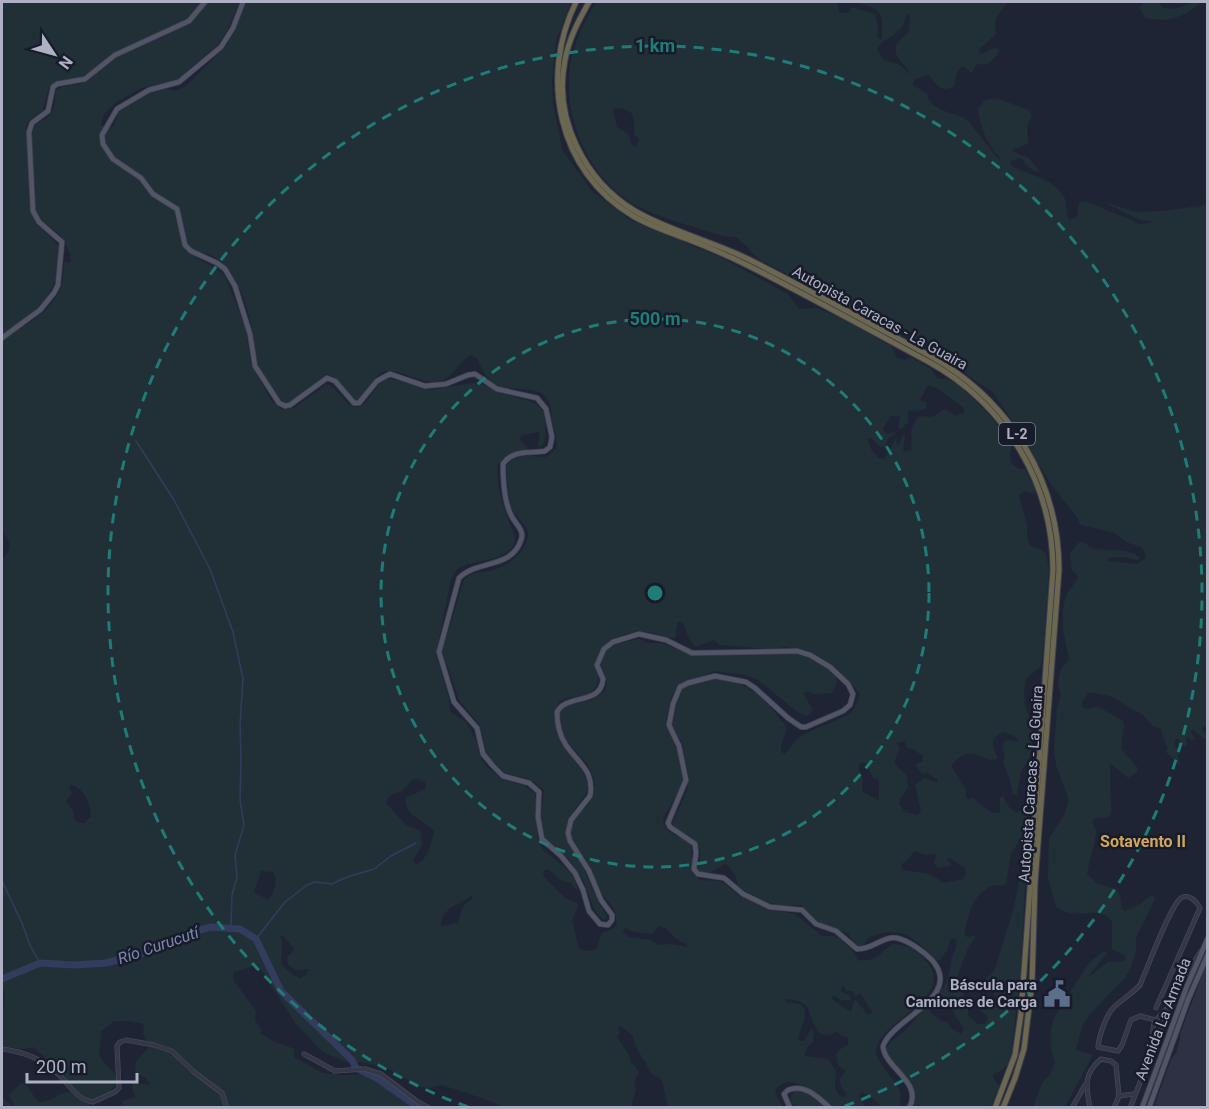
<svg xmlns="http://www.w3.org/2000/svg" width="1209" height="1109" font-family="Roboto,sans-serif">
<rect width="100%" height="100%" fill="#1f2435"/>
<path fill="#2d3143" d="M1207 962V1107H1154L1171 1059 1176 1053 1180 1039V1034Z"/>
<g fill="#213036" fill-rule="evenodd">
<path d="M2 2H239L228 29 217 46 177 80 141 88 115 103 104 114 101 125 109 128 114 126 119 111 147 94 166 89 176 91 186 86 227 45 246 2H571L556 41 552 81 553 102 562 149 570 161 592 191 630 220 722 258 742 269 788 294 799 309 817 308 841 318 891 346 897 358 905 360 910 357 931 369 937 378C940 379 943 379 946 379 965 384 1000 427 1012 443L1010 456 1011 463 1019 469H1025L1035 488 1034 494 1025 491 1021 493 1019 496 1027 525V539L1031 546 1040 549 1046 554 1049 570 1044 644 1041 666 1026 679 1024 693 1025 705 1032 725V754L1021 771 1017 794 1013 795 1010 779 1003 762 1005 755 1002 747 1004 742 1008 740 1019 742 1014 736 1005 732C990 737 991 744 997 756V759L990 760C971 753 967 747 951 766L966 790V798L969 799 974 798 979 804 993 813 1000 812V798L1003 796 1009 807 1015 812H1019L1029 800 1031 804 1022 838 1011 853 1006 884C1000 887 997 884 992 886 972 893 968 918 964 934L968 938 974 935 976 936 968 948 955 982 956 987 964 993 962 999 968 1005V1016L978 1024H985L988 1017 978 1009V1007L984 1006 992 1008 997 1001 995 994 986 985V978L992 974 995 969 1014 907 1021 871 1024 867 1026 868 1020 978 1011 1054C1009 1065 1003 1071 993 1074V1078L999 1086 991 1107H910C924 1085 893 1068 886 1049 890 1040 895 1039 902 1033 910 1026 917 1017 924 1009 940 989 947 992 951 962 952 954 958 949 956 940L951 938 947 950 940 960H937C912 937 904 925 869 937L863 946 860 947 853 942 848 933 819 923 801 905 777 906 744 891 738 885 735 874 726 864C716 868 711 876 698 871 698 864 701 857 700 851 696 834 681 835 672 824L687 791 689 778 682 744 671 722 682 689C717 665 759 687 779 718 781 720 784 722 785 725 789 734 779 742 781 752L784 754C791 750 793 741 800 737 816 727 836 722 852 712L860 695 859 692 835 667 809 651 785 647 772 649 720 645 714 640 695 647 688 636 683 623 678 621 675 638C665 638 657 633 648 632 630 630 603 639 599 657 596 668 602 679 595 688 586 701 568 692 558 704 541 725 583 763 587 783 590 796 575 804 572 815L574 816C594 805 601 786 588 765 581 756 572 749 567 740 561 731 560 722 560 713L566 706 592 700 605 691 607 683 601 664 607 650 616 644 639 639 647 643H661L691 655 793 652 810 657 833 671 836 677 837 682 832 693 815 694 807 691 803 693 813 710 807 716 796 711 757 679 745 675 713 671 706 675 680 684 673 693 666 719 678 754 683 778 681 788 663 818C663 834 680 836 691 844L693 873 700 880 721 881 738 895 768 909 795 914 822 936H834L839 938 852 950 858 960C874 963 881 952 893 944 907 945 916 949 925 960 960 997 879 1020 876 1050 874 1060 894 1078 899 1089 901 1095 900 1101 900 1107H880L878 1102 862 1092 859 1096 865 1107C856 1107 839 1109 832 1107 817 1098 794 1068 775 1090L777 1097 783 1107H668L662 1080 651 1073C646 1061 635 1050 633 1036L621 1026 618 1028 620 1033 617 1037 629 1055 631 1062 639 1072 634 1082 636 1090 632 1102V1107H505L479 1097 442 1085 430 1088 420 1087 386 1067 361 1062 351 1064 323 1052 296 1024 258 965 233 972 234 981 256 1011 255 1020 262 1030 260 1033 275 1042 295 1049 294 1057 322 1073 340 1075 377 1074 414 1107H120L123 1101 135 1097 132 1087 133 1083 150 1085 146 1078 136 1073 135 1064 137 1060 149 1047 153 1046 171 1052 189 1071 219 1092 220 1090 199 1074 175 1050 147 1041 143 1034 144 1024 128 1021H114L102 1031 99 1054 104 1063 111 1069 116 1077V1082L111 1092 92 1100 84 1097 76 1091 57 1069 33 1047 23 1049 3 1047 2 1021 5 993 4 990 2 992V559C13 551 11 540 2 531V341C22 327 54 311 61 286 64 278 63 270 64 262L69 263 71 261C66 229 51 232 32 211L36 223 59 246C63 294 36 310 2 335ZM92 71 97 72C87 88 70 82 56 90 54 96 56 103 53 109 46 128 31 113 32 145H28L26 127 29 120 43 110 49 87 54 82 80 77ZM199 252C234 256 247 303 253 332 255 342 254 351 257 360 261 375 273 395 285 403L293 401 326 374C343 377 343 397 358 401 365 393 370 382 378 375 393 361 419 387 440 381 455 377 458 361 471 355L477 358C481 369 489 383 501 387 515 391 542 384 549 402 552 407 551 415 552 421 555 430 558 439 556 449L546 457C530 457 516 451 506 467L510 506C513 516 523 520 527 529 530 535 527 541 524 547 517 559 503 568 490 571 479 573 472 571 464 580L442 651 459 700 480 725 487 755 505 773 530 779 543 789C545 803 538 816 542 831 545 843 555 846 564 854 570 860 576 869 581 877 589 890 591 913 605 920L607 916 598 902 580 860V856H584L603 895 614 909 617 924 613 929 602 933C596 946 601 955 579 949L572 920 579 904 565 898 543 876 544 870H549L560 880 571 883 575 889H578C575 867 549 860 538 843L535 794 524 785 503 780 486 766 480 757 477 742 466 722 450 712 449 699 436 654 450 584C452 578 454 571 459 568 473 560 512 561 515 540 515 534 511 528 509 522 503 504 495 483 498 464L509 455 527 449 526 446 519 439 522 435 539 432 540 436 538 446 540 447 544 444 546 424 543 411 535 403 501 393 478 382 431 390 398 380 388 379 380 383 366 402 359 407C344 408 340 389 327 384L294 408 281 409 270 399 251 364 246 329 225 276 215 268 196 258 195 255ZM928 385 937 388 964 408V413L955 416 945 409 932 417 920 416C907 428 913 435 911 450L903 452 905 436 903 435 899 445 896 443 897 436 885 458 880 459 872 451 867 438H871L881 447H885L888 438 896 434 894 432 887 434 884 432 883 428 891 416H900L898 428 901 429 908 422V411L923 410 926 408 927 403 920 400ZM905 741 907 748 913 749 923 756 922 762 915 764 922 774 928 773 937 779 938 783 924 778 915 785 921 811 918 815 904 812 899 803 901 797 908 788C908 768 902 775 894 762L900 749 897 743ZM860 763H866L873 778 879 780V801L862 791 863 780 858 768ZM416 778 425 782 426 788 413 795 406 797C401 814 424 820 434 831 431 844 429 859 416 864L413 860 422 845 421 831 406 825 386 803 389 796 402 791 412 780ZM71 784C84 789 90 802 91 816L85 823H79L74 819 73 810 66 802 67 799 72 794 69 787ZM914 851 925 855 937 854 934 862 938 868 951 866V864L947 859 948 857 965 868 966 875 963 879 944 883 930 874 903 870 901 864 907 861ZM261 871 273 872C279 880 275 893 268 900L254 892ZM472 895 473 898C459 907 462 911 458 923L441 926C441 907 460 905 472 895ZM659 926C672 928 670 939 686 943L688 947 671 944 658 945 650 940 629 937 622 931 626 928 634 932 652 934ZM282 935 295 949 287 957 288 965 296 970 309 969 305 976 301 978 294 976 281 964 282 942 280 937ZM841 986H843L847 991H853L856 997 859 993 861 994 873 1013 867 1014 856 1000 854 1001 851 1012 835 1002 831 997 834 996 841 1000H850L851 996 841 992ZM786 999C816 1000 805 1018 821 1034L829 1035 837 1031 840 1035 848 1038V1045L839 1050 836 1055 838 1065 846 1071 839 1080 842 1088 847 1094 845 1097C832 1095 835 1081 836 1071L828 1059 804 1056 808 1046 813 1042 814 1031 811 1029 804 1041H799L798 1037 805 1018 804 1008 800 1004 785 1002ZM943 1006 953 1011 964 1029 961 1034 951 1028 947 1022 940 1020 930 1012 931 1009H939Z"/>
<path d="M596 2H835L838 4 839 12 848 13 852 7 875 14 878 26 877 37 881 40C883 35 882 31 882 25 882 5 871 8 856 2H1008L998 15 995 21 996 34 978 51 982 54 995 48 999 49V52C990 62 991 66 977 64L971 73 965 67H961L956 75 954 86C942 94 935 84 928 74L914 80 913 85 927 94 930 102 939 109 964 118 970 123 999 160 1000 157C987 146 980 126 978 109L985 100 997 98 1030 111C1033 118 1031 118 1028 124 1023 139 1039 143 1013 149L1012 151 1029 158 1041 174 1025 165 1024 160 1019 158 1011 161 1010 165C1028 175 1052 177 1064 197 1068 204 1065 213 1069 220L1077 217 1078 206 1081 201 1088 202 1140 224 1155 222 1140 220 1104 202 1136 212 1162 211 1207 205 1208 727 1204 726 1202 729 1207 737V741L1192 729 1191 732 1195 739 1193 740 1186 737 1187 746H1183L1179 739H1175V746L1179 750 1178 756 1180 765 1166 752 1168 747 1164 740 1161 729 1153 726 1143 715 1110 696 1089 692 1082 702V707L1086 709 1098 707 1122 720 1124 725 1121 749 1138 768 1137 772 1128 778 1110 763 1111 814 1106 818H1095L1092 822C1093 825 1095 828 1096 831 1097 836 1088 867 1087 874L1098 884 1116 889 1120 896 1122 909 1125 911 1142 903 1151 895H1153L1155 899 1136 937V952L1130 969 1124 979 1091 1013 1082 1027 1076 1050 1093 1055 1065 1107H1033L1042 1083 1050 1074 1055 1062C1049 1050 1049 1031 1054 1018L1089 963 1104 951 1107 953 1086 979 1108 962 1123 961 1126 958 1124 955 1112 949V921C1099 906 1086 916 1070 913 1065 912 1060 909 1056 907L1048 879 1049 838 1064 815 1068 804V797L1056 765 1054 752 1057 708 1061 694 1058 685 1059 675 1062 668 1069 659C1065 639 1058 615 1067 594 1070 589 1074 584 1078 578L1077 575 1071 569 1070 554 1078 543 1083 542C1088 545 1091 548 1096 549 1110 552 1130 547 1140 558L1137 560C1126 557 1118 556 1108 558L1107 561 1137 564 1145 559 1146 554 1141 547 1126 542 1115 533 1081 525 1076 516 1050 483 1028 445 993 392 974 380 948 358 760 260C753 254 744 243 737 238 732 236 728 237 723 236 696 227 668 221 641 208 590 183 560 116 571 61 575 40 586 19 596 2ZM906 14 910 16 909 31C906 36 898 40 896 46 892 57 908 67 911 75L900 65 884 60 877 50C882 36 905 36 906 14ZM615 108C635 109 635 117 634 134L639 139 637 147 632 145 628 134 617 127 613 111Z"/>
<path d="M1143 2H1159L1162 7C1181 13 1184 1 1202 2 1183 17 1170 23 1145 18L1140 8Z"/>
<path d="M21 1083 27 1086 38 1102C53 1102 56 1093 69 1092L94 1107H7L2 1102V1098L12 1106 14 1105 9 1095Z"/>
<path d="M802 1090 827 1107H795C789 1101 789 1097 795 1091Z"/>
</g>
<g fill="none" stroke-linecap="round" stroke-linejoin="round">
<g stroke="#333c5d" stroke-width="1.5">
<path d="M136 441 174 500 210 569 233 632 243 679 240 725 241 760 240 800 244 825 235 855 237 877 232 895 231 927"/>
<path d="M2 881 22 923 30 945 40 963"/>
<path d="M256 939 285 902 307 885 314 882 332 884 347 877 374 869 391 856 416 843"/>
</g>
<path stroke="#333c5d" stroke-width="7" d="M2 979 40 963 74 965 106 963 147 952 188 933 211 927 240 929 256 939 281 991 352 1060 356 1068 375 1077 419 1108"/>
<defs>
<g id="minor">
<path d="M1155 1020 1140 1016 1131 1020 1122 1045 1118 1051 1098 1047C1099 1036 1106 1015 1114 1007 1122 999 1132 994 1140 985 1147 969 1170 906 1181 898 1189 893 1197 902 1200 908L1156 1008"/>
<path d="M1153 1045C1152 1024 1152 1022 1168 1008"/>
<path d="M2 1049C25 1052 43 1059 60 1076 70 1086 78 1100 93 1102L115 1092 119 1088 117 1046 120 1042 126 1040 154 1045 172 1051 194 1072 222 1093 227 1108"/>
<path d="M304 1054 335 1071 365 1069 381 1074 418 1102 429 1108"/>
<path d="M1119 1096 1134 1094"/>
<path d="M1072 1108 1085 1085"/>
<path d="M1090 1108C1086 1087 1083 1074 1101 1059L1111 1061 1116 1065 1119 1096 1114 1108"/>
<path d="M1130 1108 1178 986 1201 951"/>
</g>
<g id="major">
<path d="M243 2 233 28 221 47 179 82 149 90 117 109 102 135 103 144 113 159 141 178 153 194 177 209 185 245 191 251 217 263 225 269 235 286 250 334 255 366 279 403 285 406 290 405 327 378 335 381 354 403H359L377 381 390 374 425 386 446 384 468 375 475 374 497 389 537 398 546 409 552 437 550 447 545 451C529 454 513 449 503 464 503 480 504 501 511 515 515 524 525 530 521 540 512 569 476 560 459 578L439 652 454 702 477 728 483 754 493 766 503 776 529 783 539 792 538 817 542 839 561 856 575 873 583 890 589 911 600 924 608 925 612 920V915L601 900 589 871 570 841 568 833 571 820 590 796C595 771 578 763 566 745 560 736 557 724 557 712 567 693 601 706 603 679L597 665 604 649 613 642 639 634 666 640 692 653 797 651 810 655 830 667 848 684 853 694 850 705 843 711 806 727H801L788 718 755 688 746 682 715 676 688 683 680 687 673 704 669 725 679 746 686 780 668 823 670 827 695 844 696 853 694 869 698 874 724 878 743 894 770 907 802 910 816 924 836 931 857 949C872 950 882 936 897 938 909 941 923 951 932 960 964 997 894 1017 883 1046 884 1068 924 1082 909 1108"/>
<path d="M2 338 40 310 54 293 58 285 62 242 39 222 33 211 29 132 32 123 48 111 53 87 57 84 85 79 115 55 189 21 205 2"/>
<path d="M790 1108 784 1094 788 1090C804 1083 818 1097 830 1108"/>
<path d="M1142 1108 1187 986 1208 938"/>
<path d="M1149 1108 1188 1000 1208 954"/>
</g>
<g id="highway">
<path d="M576 2C539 77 558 172 633 216 650 226 669 232 687 239 708 247 729 256 749 266 810 297 870 330 929 362 1005 404 1053 483 1053 570L1021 1013 1015 1055 995 1108"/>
<path d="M589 2C579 20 569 38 565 60 553 119 585 181 635 211 669 231 712 241 748 259 810 290 871 324 932 357 1010 401 1059 481 1059 570L1035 883 1032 983 1024 1049 1015 1078 1003 1108"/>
</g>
</defs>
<use href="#minor" stroke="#4d5161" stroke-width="5"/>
<use href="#major" stroke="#3c404f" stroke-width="6"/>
<use href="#highway" stroke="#3a3e4d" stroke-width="7"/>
<use href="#minor" stroke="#333746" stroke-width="4"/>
<use href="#major" stroke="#515566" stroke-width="4.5"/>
<use href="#highway" stroke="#6c6750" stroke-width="5"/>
</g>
<g fill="none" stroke="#1f7c76" stroke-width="3" stroke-dasharray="10 8">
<circle cx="655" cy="593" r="274"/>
<path d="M468 1107A547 547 0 1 1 842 1107"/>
</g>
<defs>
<symbol id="civic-bare" viewBox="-9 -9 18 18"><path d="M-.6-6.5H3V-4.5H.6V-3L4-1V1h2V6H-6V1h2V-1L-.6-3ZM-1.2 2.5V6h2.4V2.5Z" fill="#5c6f8a" stroke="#181c2a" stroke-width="2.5" paint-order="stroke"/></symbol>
</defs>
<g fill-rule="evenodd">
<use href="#civic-bare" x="1038" y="975" width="38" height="38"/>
</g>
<g text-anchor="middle" stroke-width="5" stroke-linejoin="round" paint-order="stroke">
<rect fill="#181c2a" stroke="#808495" stroke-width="1.5" x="999" y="423" width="36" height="22" rx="4.5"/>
<g font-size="14" font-weight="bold" fill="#adb1c3">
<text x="1017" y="439">L-2</text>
</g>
<g font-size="15" fill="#adb1c3" stroke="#181c2a">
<text transform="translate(880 318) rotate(29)" y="5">Autopista Caracas - La Guaira</text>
<text transform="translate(1031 784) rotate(-86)" y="5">Autopista Caracas - La Guaira</text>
<text transform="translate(1163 1019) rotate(-69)" y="5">Avenida La Armada</text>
</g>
<g font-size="15" font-weight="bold" fill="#adb1c3" stroke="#181c2a" text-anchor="end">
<text x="1037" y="990">Báscula para<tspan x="1037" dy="17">Camiones de Carga</tspan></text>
</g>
<g font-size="16" font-weight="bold" fill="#d0a65a" stroke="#181c2a">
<text x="1143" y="847">Sotavento II</text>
</g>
<g font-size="16" font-style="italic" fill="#7d88b0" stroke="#181c2a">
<text transform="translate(158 945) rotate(-19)" y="6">Río Curucutí</text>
</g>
</g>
<circle cx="655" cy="593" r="9" fill="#1f7c76" stroke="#181c2a" stroke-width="3"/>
<g font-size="18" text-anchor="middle" font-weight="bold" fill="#1f7c76" stroke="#181c2a" stroke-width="5" stroke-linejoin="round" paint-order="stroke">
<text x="655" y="52">1 km</text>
<text x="655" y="325">500 m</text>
</g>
<rect width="1209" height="1109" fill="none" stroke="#adb1c3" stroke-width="6"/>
<g transform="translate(54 54) rotate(126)" stroke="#181c2a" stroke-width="4.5" paint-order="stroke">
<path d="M0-4.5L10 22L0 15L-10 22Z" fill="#adb1c3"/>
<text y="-9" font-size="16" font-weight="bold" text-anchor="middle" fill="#adb1c3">N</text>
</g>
<path d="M27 1073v9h110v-9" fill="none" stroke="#adb1c3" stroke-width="3"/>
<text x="36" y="1073" font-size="18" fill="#adb1c3" stroke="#181c2a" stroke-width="4.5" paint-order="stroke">200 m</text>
</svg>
